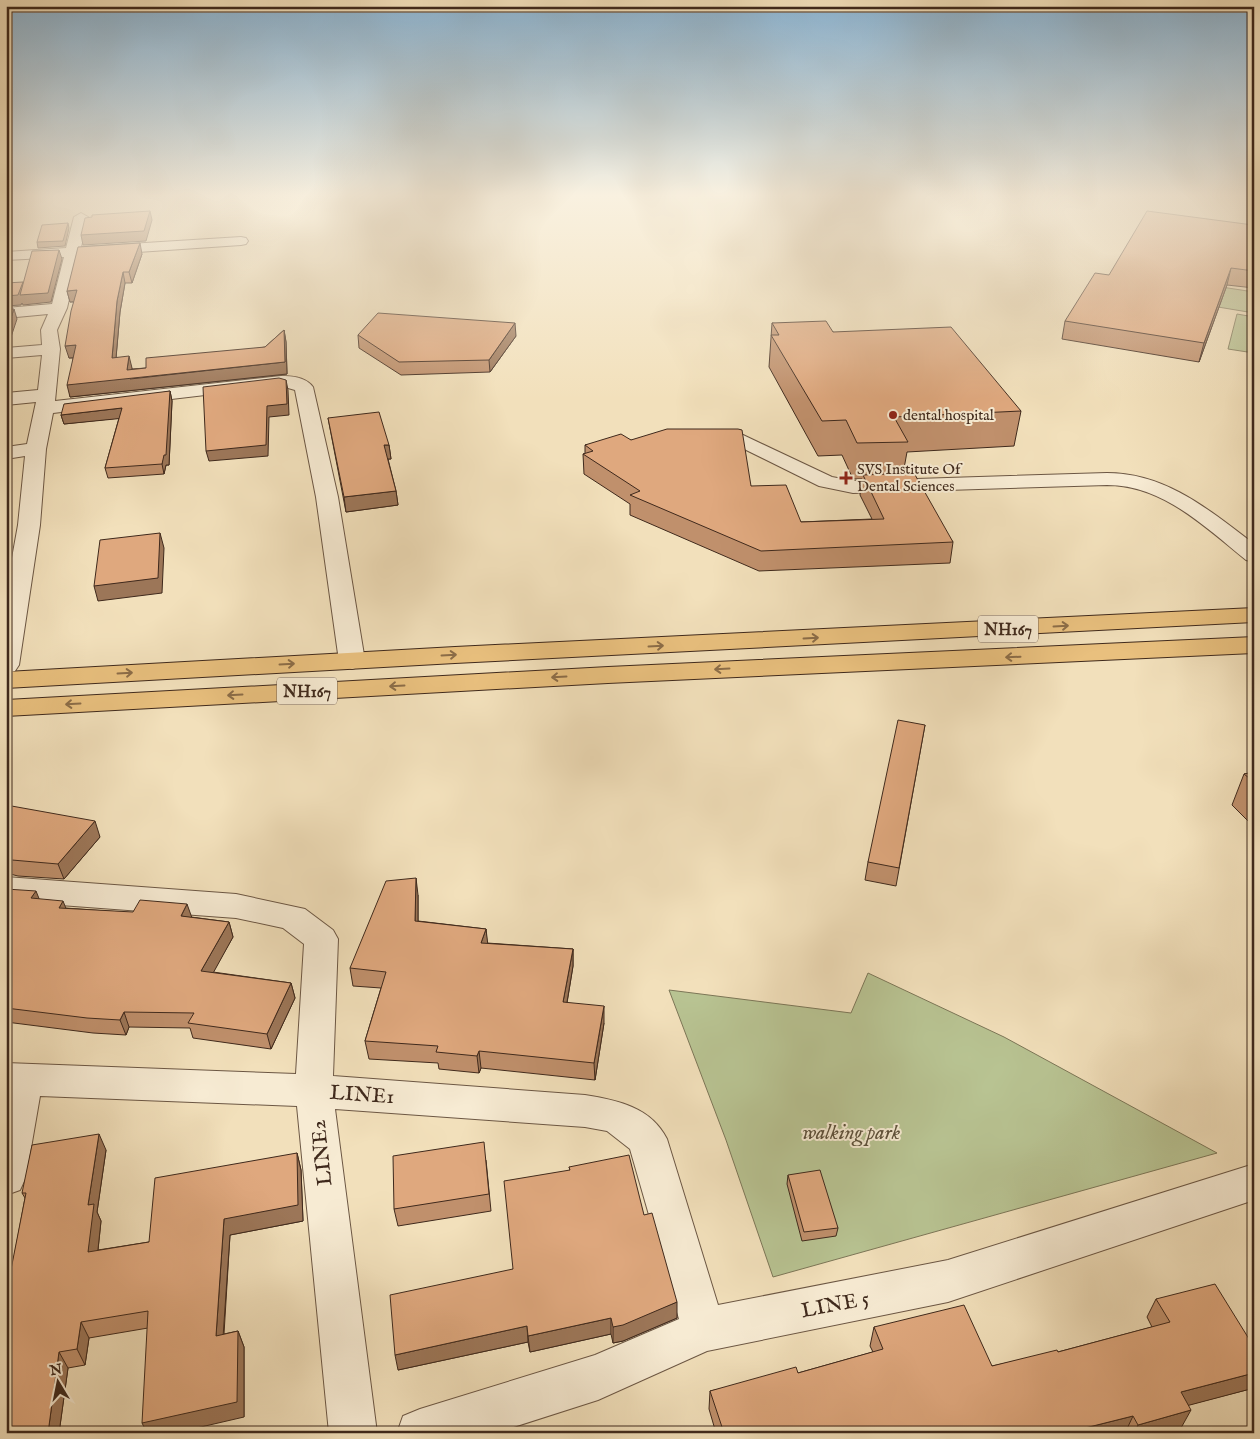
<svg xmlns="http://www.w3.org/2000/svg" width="1260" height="1439" font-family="'IM FELL English',serif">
<rect width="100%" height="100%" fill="#f2e0bb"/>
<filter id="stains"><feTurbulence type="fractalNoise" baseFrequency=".004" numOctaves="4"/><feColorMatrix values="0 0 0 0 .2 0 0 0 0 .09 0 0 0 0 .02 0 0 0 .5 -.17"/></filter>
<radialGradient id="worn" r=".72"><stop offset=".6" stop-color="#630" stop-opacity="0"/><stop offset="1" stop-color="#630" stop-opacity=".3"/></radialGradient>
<g fill="#b8c392" stroke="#7c7657">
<path d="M1150 276 1254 292V313L1140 294Z"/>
<path d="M1237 314 1254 317V353L1228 349Z"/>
<path d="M868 973 1004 1037 1217 1153 773 1277 726 1140 669 990 851 1013Z"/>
</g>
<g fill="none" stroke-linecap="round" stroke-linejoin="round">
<defs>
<g id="minor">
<path d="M81 213 88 217 81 247 241 237 246 238 248 241 246 244 241 245 79 256 67 308 57 330 60 349 55 401 281 376C292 376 306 377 313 387L338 497 365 661 361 666 352 669 343 666 339 661 316 497 295 390 281 386 53 413 46 449 40 525 19 665 15 671 6 673V591L18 525 25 456 6 459V447L27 444 36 402 6 405V393L38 390 42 355 6 358V348L42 345 41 330 48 314 6 318V308L52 304 64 257 6 260V252L66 248 74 217Z"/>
<path d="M743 435 832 477 853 481 1107 473C1166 473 1209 510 1254 544V562L1246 560C1205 527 1163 485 1107 485L853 493 819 486 736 445 733 441 736 437Z"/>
<path d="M6 877 236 894 305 909 333 930 338 939 333 1076 585 1095C617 1100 651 1107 667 1139L718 1305 948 1260 1254 1164V1200L948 1302 707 1351 598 1400 495 1433H397L403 1416 420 1409 595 1355 679 1319 630 1149 607 1131 585 1127 335 1109 377 1433H329L297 1106 40 1096 26 1177 20 1190 6 1195V1063L296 1074 304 944 283 928 236 918 6 901Z"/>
</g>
<g id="highway">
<path d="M1254 608V622L455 663 6 688V672L455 647Z"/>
<path d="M1254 637V653L608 683 6 716V700L608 667Z"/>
</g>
</defs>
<use href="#minor" stroke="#6c5744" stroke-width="2"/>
<use href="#highway" stroke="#3f291c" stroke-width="2"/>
<use href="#minor" fill="#f7ebd3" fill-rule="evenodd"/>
<use href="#highway" fill="#e9c07e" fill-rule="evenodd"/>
</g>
<g fill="#c0906c" stroke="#3f291c">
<path d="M1254 215V288L1227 285 1199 362 1062 339 1065 321 1251 225Z"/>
<path d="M142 254 132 283H125L120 312 116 357 132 368V369L146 368 265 347 284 330 286 342 287 374 70 397 73 358H69L74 302H70L67 291Z"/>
<path d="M772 323 833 332 1021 411 1014 446 907 452 903 474 953 542 950 563 759 571 630 515V504L584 474 583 454H585V445L631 440 751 486 801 522 872 519 860 495 862 479H853L842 455 818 456 769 367Z"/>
<path d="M358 335 516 336 490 372 401 375 359 348Z"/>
<path d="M170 391 172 401 169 465H166L164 474 108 478 105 468 119 418 64 424 61 415Z"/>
<path d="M328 418 389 445 391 459H388L396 491 398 505 346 512Z"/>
<path d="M925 725 896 886 865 880 868 862Z"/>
<path d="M1254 772V827L1232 805 1244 774Z"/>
<path d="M6 805 100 837 64 879 18 876 6 873Z"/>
<path d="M6 889 65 908 191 917 229 922 233 937 213 972 291 983 295 998 271 1049 193 1038 190 1028 129 1027 126 1035 93 1033 6 1022Z"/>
<path d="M418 895V921L486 929 487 943 573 949V966L567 1003 604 1023 595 1080 481 1068 479 1073 439 1069 438 1063 369 1059 365 1041 381 988 353 986 350 968Z"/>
<path d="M106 1150 97 1212 101 1221 98 1250 149 1242 297 1153 301 1170 303 1221 230 1235 224 1334 238 1331 244 1347V1417L148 1328 89 1338 85 1365 68 1368 59 1433H6L7 1295 25 1198 22 1193Z"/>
<path d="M486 1160 491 1211 398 1226 394 1209Z"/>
<path d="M569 1167 644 1215 677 1318 623 1341 613 1343 611 1334 530 1352 528 1342 398 1370 513 1269 570 1170Z"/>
<path d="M788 1175 838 1228 836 1236 802 1241 787 1184Z"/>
<path d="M1156 1299 1254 1347V1388L1188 1405 1181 1428 1163 1433H716L709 1409 710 1391 798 1373 873 1352 870 1346 874 1327 992 1366 1058 1352 1152 1327 1147 1317Z"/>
</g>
<g fill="#9c7658" stroke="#3f291c">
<path d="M150 211 152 220 146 241 83 245 81 235Z"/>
<path d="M68 223 69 228 65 246 38 248 37 242Z"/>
<path d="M140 243 142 254 132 283 129 272Z"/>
<path d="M59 250 62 259 51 302 23 305 22 303 21 305 6 306V296L23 282 25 295Z"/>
<path d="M1231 268 1227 285 1199 362 1204 343Z"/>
<path d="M123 272 125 283 120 312 115 370 112 358 117 301Z"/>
<path d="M77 290 80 301 70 302 67 291Z"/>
<path d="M14 309 17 319 8 346 6 347V333Z"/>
<path d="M515 323 516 336 490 372 489 360Z"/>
<path d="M284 330 286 342 287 374 70 397 67 385 127 370 129 356 132 368 130 379 285 362Z"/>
<path d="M76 345 80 357 69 358 65 346Z"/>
<path d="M286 380 288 390 289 415 269 417 268 456 209 461 206 451 267 406Z"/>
<path d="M170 391 172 401 169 465H166L164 474 162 464Z"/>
<path d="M122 408 125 418 64 424 61 415Z"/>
<path d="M384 445H389L391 459H386Z"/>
<path d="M396 491 398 505 346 512 344 497Z"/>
<path d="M160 533 164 548 162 593 98 601 94 586Z"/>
<path d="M95 821 100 837 64 879 58 864Z"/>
<path d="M416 878 418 895V938L415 921Z"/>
<path d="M36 891 42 906 31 898Z"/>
<path d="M63 901 69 916 59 908Z"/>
<path d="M187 904 192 918 181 916Z"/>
<path d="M229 922 233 937 206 986 201 971Z"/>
<path d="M486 929 488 946 481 943Z"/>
<path d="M573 949V966L564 1020 563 1002Z"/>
<path d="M291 983 295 998 271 1049 267 1034Z"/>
<path d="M604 1006V1023L595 1080 594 1063Z"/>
<path d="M124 1012 129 1027 126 1035 120 1020Z"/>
<path d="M479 1051 481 1068 479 1073 477 1056Z"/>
<path d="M99 1134 106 1150 97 1212 101 1221 96 1268 88 1252V1205Z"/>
<path d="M297 1153 301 1170 303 1221 230 1235 222 1352 216 1336 224 1219Z"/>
<path d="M677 1302V1318L623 1341 613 1343V1327Z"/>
<path d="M611 1318V1334L530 1352 528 1336Z"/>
<path d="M81 1322 89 1338 85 1365 77 1349Z"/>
<path d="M527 1326 528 1342 398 1370 395 1355Z"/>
<path d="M238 1331 244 1347V1417L175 1433H147L142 1423Z"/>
<path d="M59 1352 68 1368 59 1433H48Z"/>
<path d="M1254 1373V1388L1171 1410 1181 1392Z"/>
<path d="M1191 1410 1181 1428 1163 1433H1134L1138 1425Z"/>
<path d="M1133 1416 1125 1433H1065Z"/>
</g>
<g fill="#dfa87e" stroke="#3f291c">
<path d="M150 211 144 231 81 235 85 218 92 217V215Z"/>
<path d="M1147 211 1253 225 1254 221V271L1231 268 1204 343 1065 321 1095 273 1109 275Z"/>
<path d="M68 223 63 241 37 242 42 225Z"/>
<path d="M140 243 129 272H123L117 301 112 358 129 356 127 370 146 368V358L265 347 284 330 285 362 67 385 76 345 65 346 71 311 77 290 67 291 78 247Z"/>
<path d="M59 250 48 293 20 295 32 251Z"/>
<path d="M23 282 18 295 6 296V283Z"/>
<path d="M6 309H14L6 333Z"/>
<path d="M378 313 515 323 489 360 399 362 358 335Z"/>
<path d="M826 321 833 332 951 327 1021 411 894 417 908 442 857 443 846 420 822 421 771 335H779L772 323Z"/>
<path d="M279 378 286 380 287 404 267 406 266 445 206 451 203 387Z"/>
<path d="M170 391 166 455H164L162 464 105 468 122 408 61 415 64 404Z"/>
<path d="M379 412 389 445H384L396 491 344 497 328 418Z"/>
<path d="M667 429H738L742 430 751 486 786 485 801 522 884 519 863 475 914 473 953 542 761 551 630 495 640 491 583 454 593 451 585 445 621 434 631 440Z"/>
<path d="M160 533 158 578 94 586 100 540Z"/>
<path d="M898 720 925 725 899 868 868 862Z"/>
<path d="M1254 772V782L1244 774Z"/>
<path d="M6 805 95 821 58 864 12 860 6 859Z"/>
<path d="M416 878 415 921 486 929 481 943 573 949 563 1002 604 1006 594 1063 479 1051 477 1056 436 1052 438 1046 365 1041 386 972 350 968 386 881Z"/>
<path d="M6 889 36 891 31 898 63 901 59 908 133 912 140 900 187 904 181 916 229 922 201 971 291 983 267 1034 188 1023 194 1013 124 1012 120 1020 87 1018 6 1008Z"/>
<path d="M99 1134 88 1205 94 1204 88 1252 149 1242 155 1178 297 1153 298 1205 224 1219 216 1336 238 1331 237 1402 142 1423 148 1311 81 1322 77 1349 59 1352 48 1433H6V1295L26 1193H22L32 1145Z"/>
<path d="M484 1142 489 1194 394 1209 393 1156Z"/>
<path d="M629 1155 644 1215 652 1213 677 1302 623 1325 613 1327 611 1318 528 1336 527 1326 395 1355 390 1295 513 1269 504 1181 570 1170 569 1167Z"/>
<path d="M820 1170 838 1228 804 1232 788 1175Z"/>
<path d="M1215 1284 1254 1347V1373L1181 1392 1191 1410 1138 1425 1133 1416 1065 1433H724L710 1391 796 1367 798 1373 883 1349 874 1327 964 1305 992 1366 1057 1350 1058 1352 1170 1322 1156 1299Z"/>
</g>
<defs><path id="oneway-shaft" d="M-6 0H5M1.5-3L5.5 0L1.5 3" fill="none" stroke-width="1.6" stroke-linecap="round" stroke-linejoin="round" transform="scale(1.25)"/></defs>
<g stroke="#8c6d48">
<use href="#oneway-shaft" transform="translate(1061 626) rotate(-3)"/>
<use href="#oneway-shaft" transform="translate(811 638) rotate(-3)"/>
<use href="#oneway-shaft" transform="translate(656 646) rotate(-3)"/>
<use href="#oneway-shaft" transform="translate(449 655) rotate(-3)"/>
<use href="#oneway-shaft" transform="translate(1013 657) rotate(178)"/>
<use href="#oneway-shaft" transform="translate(287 664) rotate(-3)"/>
<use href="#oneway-shaft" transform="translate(722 669) rotate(177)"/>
<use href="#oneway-shaft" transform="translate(125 673) rotate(-3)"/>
<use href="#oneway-shaft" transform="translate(559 677) rotate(177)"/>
<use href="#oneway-shaft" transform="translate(397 686) rotate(177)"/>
<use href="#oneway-shaft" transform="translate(235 695) rotate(177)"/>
<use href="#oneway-shaft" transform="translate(73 704) rotate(177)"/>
</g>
<linearGradient id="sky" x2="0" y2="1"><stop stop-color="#8bb6d6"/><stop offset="0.49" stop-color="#f9f1e0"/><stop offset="1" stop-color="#f9f1e0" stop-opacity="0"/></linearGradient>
<rect width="1260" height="399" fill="url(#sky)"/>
<g fill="#8f2418" stroke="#f7ebd3" stroke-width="2">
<circle cx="893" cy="415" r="5"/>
<path d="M843.5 470.5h5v5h5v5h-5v5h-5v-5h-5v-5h5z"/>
</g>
<g text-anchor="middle" stroke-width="4" stroke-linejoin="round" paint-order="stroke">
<g font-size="15" fill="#3f291c" stroke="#f7ebd3" text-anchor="start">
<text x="903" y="420">dental hospital</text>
<text x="857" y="474">SVS Institute Of<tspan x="857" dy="17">Dental Sciences</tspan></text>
</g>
<g fill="#f7ebd3" stroke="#766353" stroke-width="1">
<rect x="978" y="615.5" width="60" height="27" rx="4"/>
<rect x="277" y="677.5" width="60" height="27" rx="4"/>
</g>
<g font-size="16" font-weight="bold" fill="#3f291c">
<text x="1008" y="635">NH167</text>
<text x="307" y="697">NH167</text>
</g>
<g font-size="21" fill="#3f291c" stroke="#f7ebd3">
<text transform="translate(362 1094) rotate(4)" y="7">LINE1</text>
<text transform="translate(321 1153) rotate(-96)" y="7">LINE2</text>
<text transform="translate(835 1304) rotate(-11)" y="7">LINE 5</text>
</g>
<g font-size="21" font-style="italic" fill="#5d503a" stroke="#f7ebd3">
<text x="851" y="1139">walking park</text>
</g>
</g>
<rect width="1260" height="1439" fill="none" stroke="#f2e0bb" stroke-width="25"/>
<rect x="8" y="8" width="1245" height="1424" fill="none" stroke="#3f291c" stroke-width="2.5"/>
<rect x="12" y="12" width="1235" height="1414" fill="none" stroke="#3f291c"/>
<g transform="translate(58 1382) rotate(350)" stroke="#f7ebd3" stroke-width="4" paint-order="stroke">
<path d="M0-4L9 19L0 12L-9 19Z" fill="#3f291c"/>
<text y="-8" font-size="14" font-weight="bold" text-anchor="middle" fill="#3f291c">N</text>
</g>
<rect width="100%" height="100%" filter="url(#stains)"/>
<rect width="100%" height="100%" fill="url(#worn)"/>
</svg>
